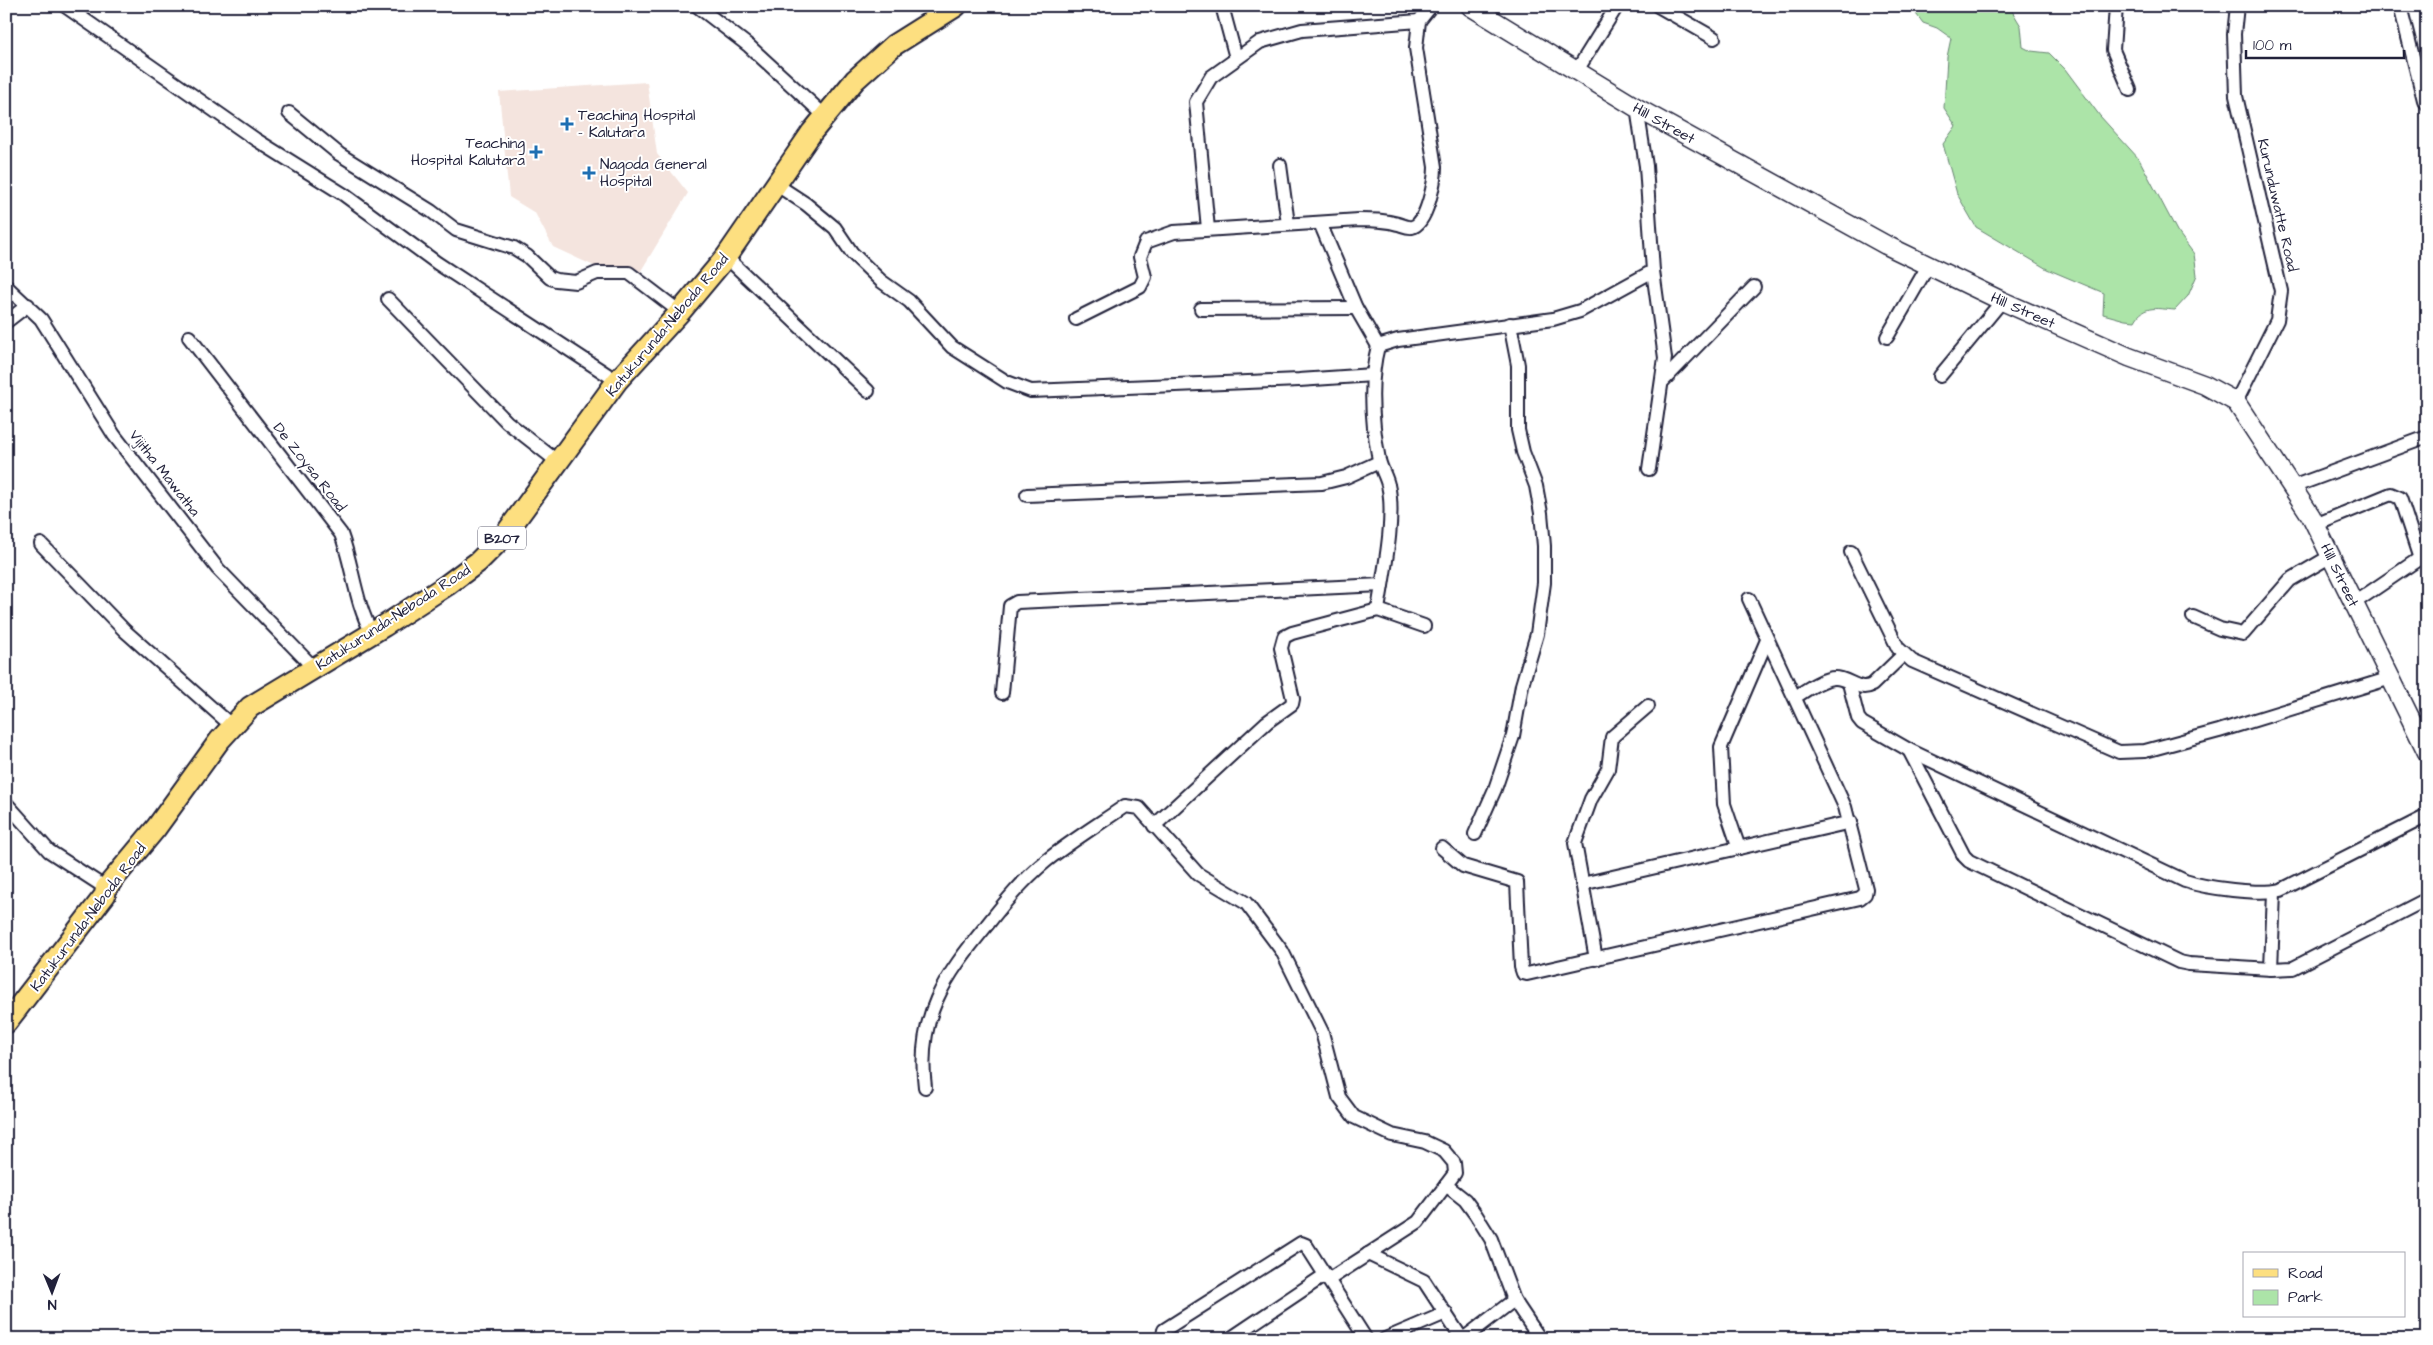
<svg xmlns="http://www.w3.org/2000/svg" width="2433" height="1345" font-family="'Architects Daughter',sans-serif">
<rect width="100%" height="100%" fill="#fff"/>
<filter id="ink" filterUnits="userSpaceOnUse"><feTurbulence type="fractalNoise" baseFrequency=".02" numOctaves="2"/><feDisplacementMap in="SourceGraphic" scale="10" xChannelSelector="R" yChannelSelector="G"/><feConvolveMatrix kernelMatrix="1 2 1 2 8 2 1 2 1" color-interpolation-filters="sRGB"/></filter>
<g filter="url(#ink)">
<path fill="#f4e4de" d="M647 82 657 154 688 193 633 284 553 247 535 213 509 197 499 92Z"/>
<path fill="#ace4a8" stroke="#678372" d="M1910 6H2009L2021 26 2023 47 2031 51 2049 53 2065 69 2100 116 2139 159 2177 231 2194 254 2197 275 2188 296 2175 310C2158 309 2144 304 2135 321L2125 320 2103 314 2104 293 2047 269 1976 227 1957 194 1943 144 1956 126 1944 108 1947 57 1951 38 1937 28 1923 23Z"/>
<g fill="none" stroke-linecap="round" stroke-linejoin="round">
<defs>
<g id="minor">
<path d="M65 6 255 139 343 194 437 263 617 381"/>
<path d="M697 6 749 46 825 116"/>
<path d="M1222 6 1236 58"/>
<path d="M1658 6 1714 38"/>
<path d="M2116 6 2113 50 2130 90"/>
<path d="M2400 6 2424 100 2427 104"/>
<path d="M1576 72 1617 6"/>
<path d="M1637 108 1646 166 1653 271 1665 358 1649 469"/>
<path d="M289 113 339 154 431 211 456 230 514 248 527 256 550 278 556 280 576 282 597 273H629L680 312"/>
<path d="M1280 165 1288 224"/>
<path d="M777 185 806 204 835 228 852 253 881 281 909 301 952 347 1007 382 1031 391 1299 380 1373 375"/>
<path d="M1320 223 1356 308 1378 346"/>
<path d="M1208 229 1196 102 1211 77 1260 42 1302 30 1419 21"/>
<path d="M726 257 868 391"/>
<path d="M6 286 41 319 114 435 218 569 314 668"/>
<path d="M388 299 507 422 558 462"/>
<path d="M1201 309 1356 308"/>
<path d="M1076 319 1140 287 1145 277 1140 257 1146 242 1174 232 1359 220C1372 220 1385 220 1398 224 1402 225 1408 228 1412 227 1427 224 1435 180 1435 167L1416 48 1419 21 1431 6"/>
<path d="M6 322 28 305"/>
<path d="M189 337 341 534C353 566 355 603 372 633"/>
<path d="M1887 337 1928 266"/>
<path d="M1940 376 2002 301"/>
<path d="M1663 381 1754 287"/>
<path d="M2236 402 2277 320 2281 291 2236 96 2234 34 2237 6"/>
<path d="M2292 487 2427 437"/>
<path d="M1027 495 1322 483 1346 477 1379 462"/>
<path d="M2315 525 2391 494 2400 498 2420 559"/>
<path d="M41 544 125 631 232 726"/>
<path d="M1851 552 1898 648 1912 661 2119 752 2145 751 2219 731 2391 678"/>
<path d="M2354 603 2426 554"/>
<path d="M1378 610C1383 577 1396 517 1388 485 1386 476 1381 469 1379 460 1372 424 1369 381 1378 346L1398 340 1553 319 1580 311 1653 271"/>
<path d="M2193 617 2220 629 2243 634 2290 580 2331 556"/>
<path d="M1849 683 1858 718 1862 723 1909 750 2185 881C2206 888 2259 895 2281 890L2427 816"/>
<path d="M1002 693 1010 606 1017 602 1382 585"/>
<path d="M1795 697C1805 691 1822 678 1835 678 1849 678 1858 692 1872 685L1904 654"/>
<path d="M1909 750 1964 856 1969 861 2179 962 2189 964 2271 969 2293 968 2427 899"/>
<path d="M6 803 49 851 106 888"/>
<path d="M1154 826 1267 722 1292 704 1293 699 1281 648 1284 637 1292 633 1378 610 1424 626"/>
<path d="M1475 834 1495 789 1513 736 1522 685 1537 634 1544 583V546L1541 513 1536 486 1523 452 1518 430V365L1510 324"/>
<path d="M1442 848 1463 866 1517 882 1521 967 1523 973 1527 974 1860 898 1865 894 1866 889 1845 807 1749 599"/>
<path d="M1739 848 1724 804 1721 747 1767 640"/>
<path d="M1582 884 1851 822"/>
<path d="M1596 959 1575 843 1591 799 1608 769 1612 737 1648 706"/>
<path d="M2271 969 2274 892"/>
<path d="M925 1087C916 1017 945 976 987 925 1005 902 1023 880 1046 861 1071 841 1099 824 1125 806L1139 808 1198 874 1246 903 1282 951 1322 1032 1339 1097 1354 1117 1392 1135 1425 1142 1444 1151 1454 1163 1455 1173 1446 1185 1465 1200 1476 1215 1491 1239 1514 1300 1540 1339"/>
<path d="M1368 1254 1424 1281 1462 1339"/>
<path d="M1328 1280 1418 1222 1446 1185"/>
<path d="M1162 1339 1164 1330 1301 1243 1306 1245 1366 1339"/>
<path d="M1230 1339 1325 1275"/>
<path d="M1385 1339 1446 1313"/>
<path d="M1463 1339 1514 1300"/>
</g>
<path id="secondary" d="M1470 6 1637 108 1886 245 2002 301 2129 357 2205 385 2236 402 2311 516 2427 752"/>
<path id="primary" d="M6 1023 105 895 106 888 156 828 219 741 250 707 384 626 447 585 478 562 504 536 617 381 680 312 726 257 812 132 855 80 894 45 956 6"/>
</defs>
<use href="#minor" stroke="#22223b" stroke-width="16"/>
<use href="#secondary" stroke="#22223b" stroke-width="21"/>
<use href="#primary" stroke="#22223b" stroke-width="24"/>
<use href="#minor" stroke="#fff" stroke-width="12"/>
<use href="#secondary" stroke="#fff" stroke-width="18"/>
<use href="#primary" stroke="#fddf80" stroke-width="20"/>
</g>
</g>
<g fill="#1f6fb2" stroke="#fff" stroke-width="2">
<path d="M564.5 116.5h5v5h5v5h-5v5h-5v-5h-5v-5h5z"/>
<path d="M533.5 144.5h5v5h5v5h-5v5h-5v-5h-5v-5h5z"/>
<path d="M586.5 165.5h5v5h5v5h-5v5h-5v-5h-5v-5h5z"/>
</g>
<g text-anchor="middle" stroke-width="4" stroke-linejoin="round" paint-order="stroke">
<rect fill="#fff" stroke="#646476" stroke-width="1" x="478" y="526.5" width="48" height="23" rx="4"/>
<g font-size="14" font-weight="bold" fill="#22223b">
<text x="502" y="543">B207</text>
</g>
<g font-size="15" fill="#22223b" stroke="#fff" text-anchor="start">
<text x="578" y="120">Teaching Hospital<tspan x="578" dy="17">- Kalutara</tspan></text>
<text x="525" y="148" text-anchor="end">Teaching<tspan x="525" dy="17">Hospital Kalutara</tspan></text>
<text x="600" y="169">Nagoda General<tspan x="600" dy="17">Hospital</tspan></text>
</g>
<g font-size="15" fill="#22223b" stroke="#fff">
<text transform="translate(1664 123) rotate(29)" y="5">Hill Street</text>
<text transform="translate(2278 205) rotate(77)" y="5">Kurunduwatte Road</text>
<text transform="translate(2023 310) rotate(24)" y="5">Hill Street</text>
<text transform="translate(667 325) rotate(-50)" y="5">Katukurunda-Neboda Road</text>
<text transform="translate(310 467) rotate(52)" y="5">De Zoysa Road</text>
<text transform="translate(165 473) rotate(52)" y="5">Vijitha Mawatha</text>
<text transform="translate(2340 575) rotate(64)" y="5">Hill Street</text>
<text transform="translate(393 617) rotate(-33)" y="5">Katukurunda-Neboda Road</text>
<text transform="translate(88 917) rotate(-53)" y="5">Katukurunda-Neboda Road</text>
</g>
</g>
<rect width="2433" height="1345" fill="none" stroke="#fff" stroke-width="25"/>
<rect x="12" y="12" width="2408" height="1320" fill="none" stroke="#22223b" stroke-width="2" filter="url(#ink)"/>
<rect x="2243" y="1252" width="162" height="65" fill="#ffffff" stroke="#a7a7b1"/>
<rect x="2253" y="1269" width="25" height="8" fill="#fddf80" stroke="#a7a7b1"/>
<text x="2288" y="1278" font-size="15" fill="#22223b">Road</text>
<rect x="2253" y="1290" width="25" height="15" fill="#ace4a8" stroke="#a7a7b1"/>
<text x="2288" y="1302" font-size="15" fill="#22223b">Park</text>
<g transform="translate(52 1292) rotate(179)" stroke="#ffffff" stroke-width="4" paint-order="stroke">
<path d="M0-4L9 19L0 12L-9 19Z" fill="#22223b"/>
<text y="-8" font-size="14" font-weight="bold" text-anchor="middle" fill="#22223b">N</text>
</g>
<path d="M2246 50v8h158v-8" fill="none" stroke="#22223b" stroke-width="2.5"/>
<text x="2253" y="50" font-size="15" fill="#22223b" stroke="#ffffff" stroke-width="4" paint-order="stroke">100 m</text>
</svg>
